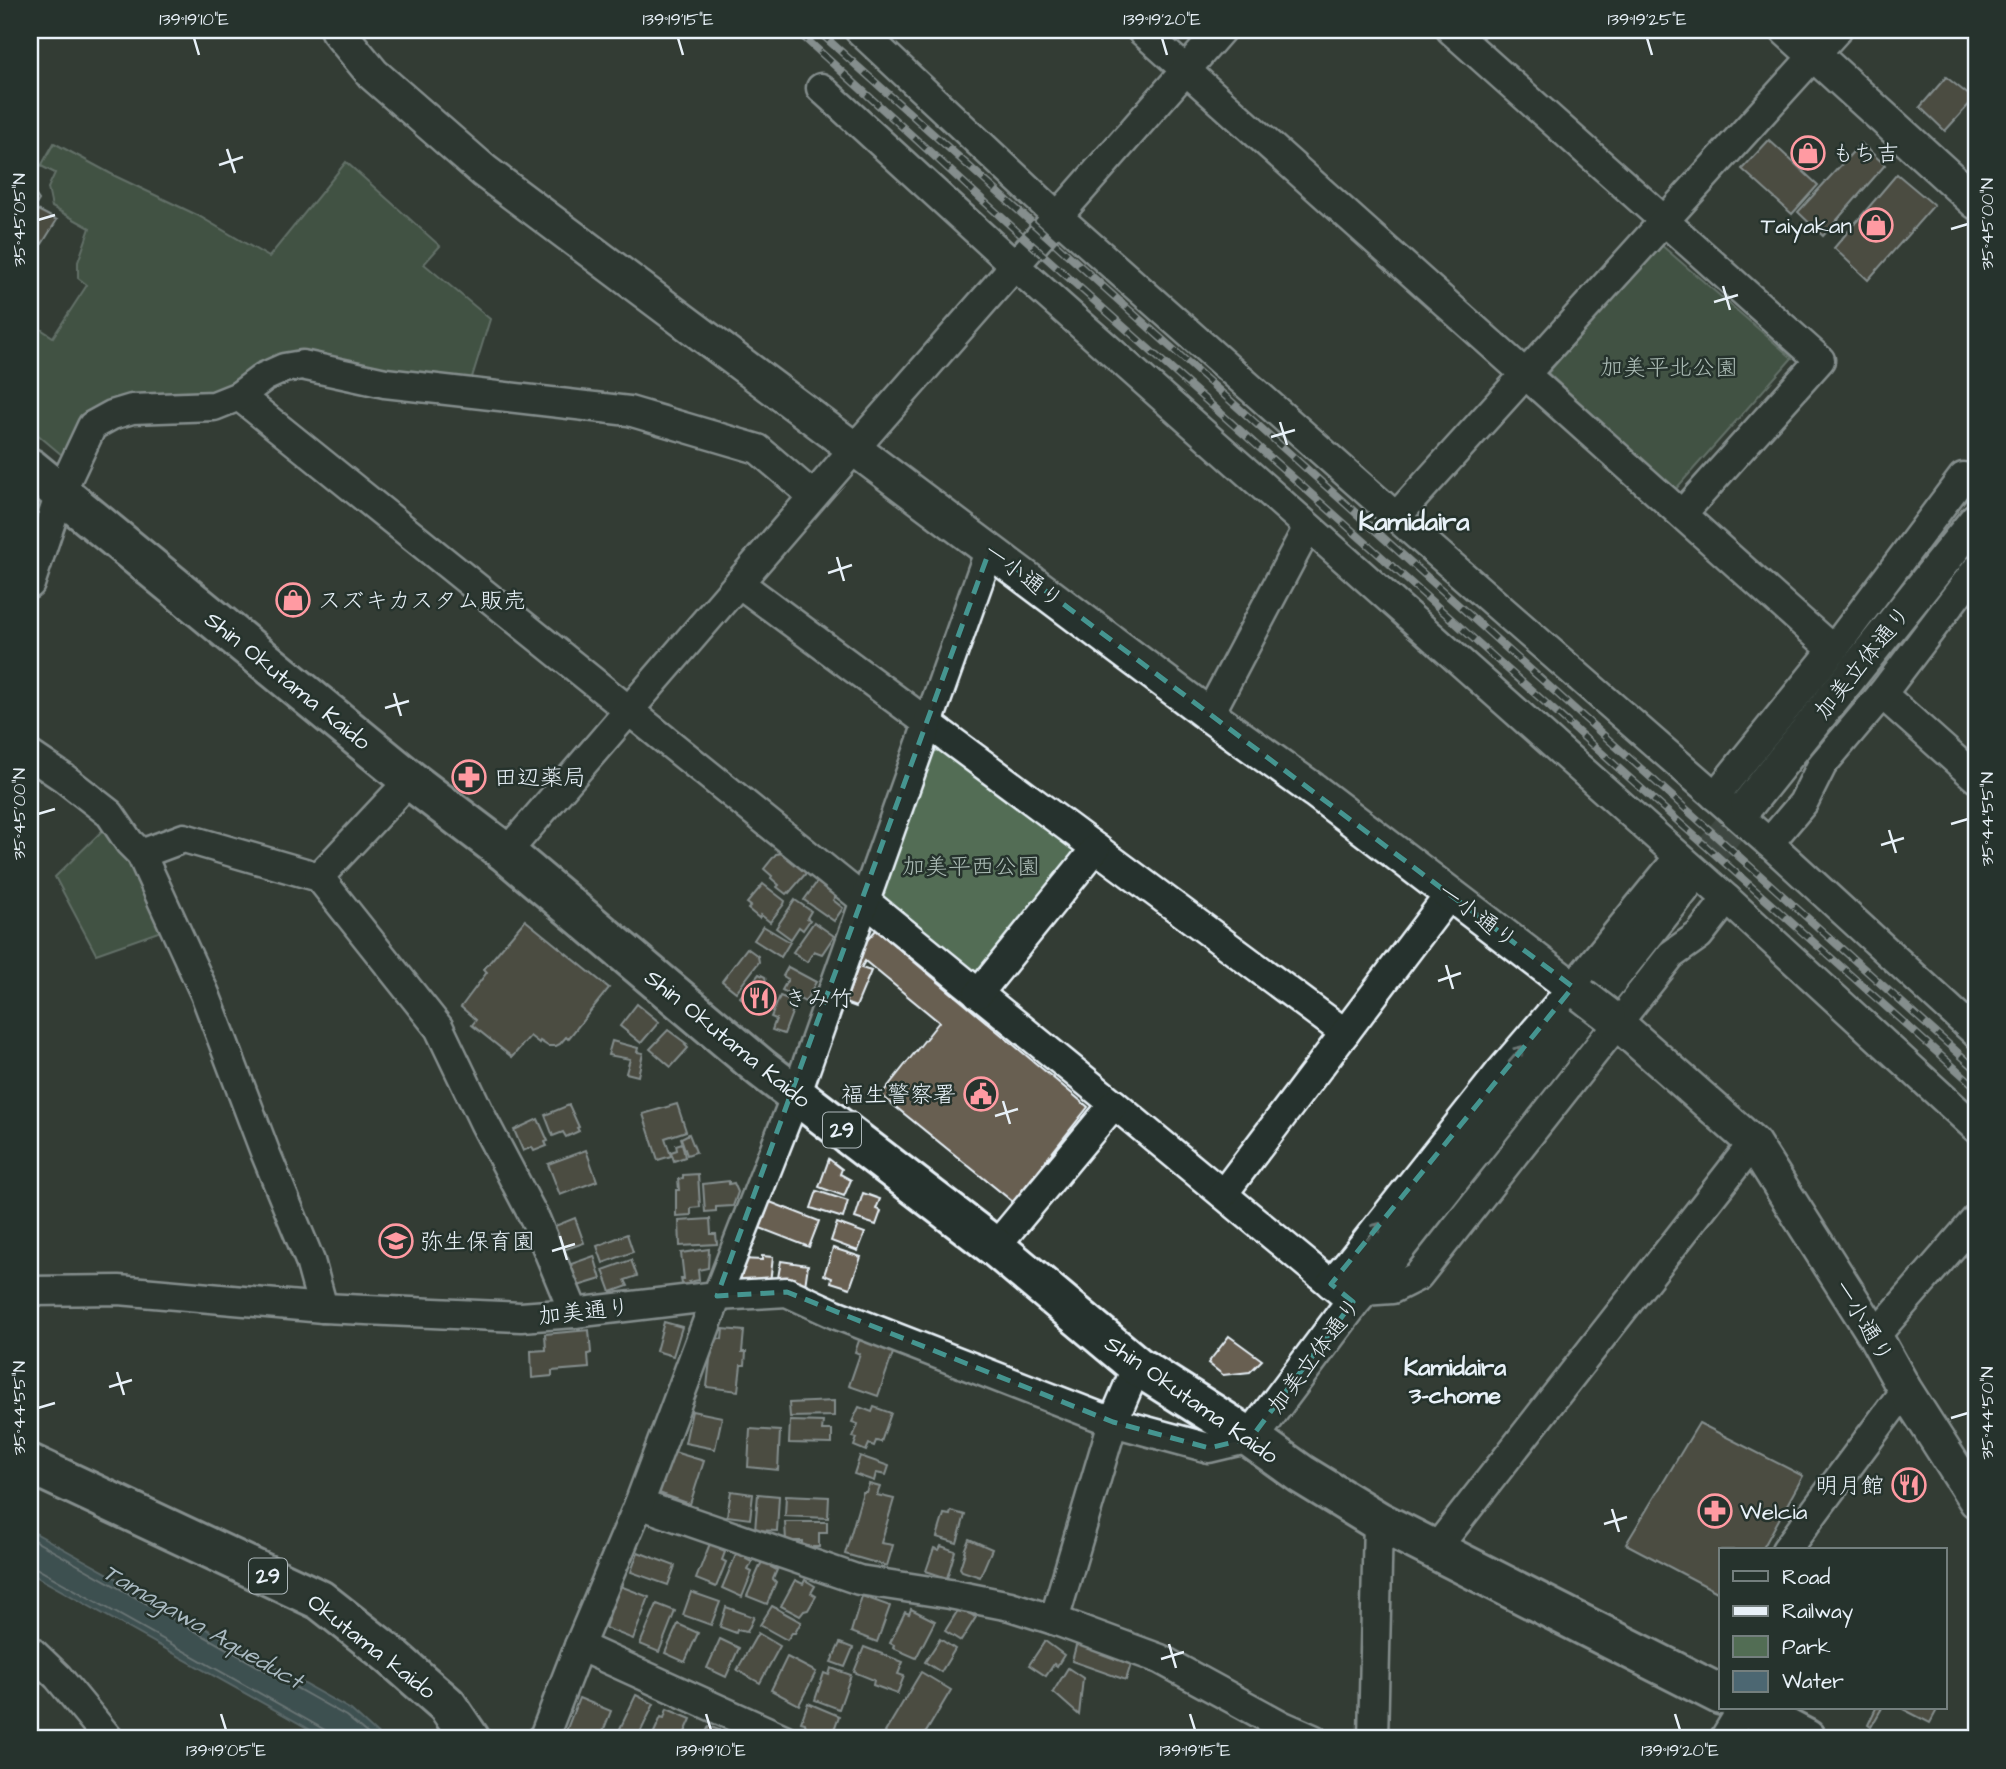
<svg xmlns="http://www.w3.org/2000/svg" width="2006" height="1769" font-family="'Architects Daughter','Klee One',sans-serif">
<rect width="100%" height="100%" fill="#333c34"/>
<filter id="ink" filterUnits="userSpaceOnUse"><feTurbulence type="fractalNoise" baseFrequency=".0143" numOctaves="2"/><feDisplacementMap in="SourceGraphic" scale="14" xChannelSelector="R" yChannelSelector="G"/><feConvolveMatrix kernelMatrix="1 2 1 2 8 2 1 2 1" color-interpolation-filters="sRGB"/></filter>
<g filter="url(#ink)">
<g fill="#526d54" stroke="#9dafa6" stroke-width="2">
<path d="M54 143 115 176 197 215 269 257 346 162 440 246 424 264 490 319 469 387 295 354 215 398 120 402 63 456 30 428V322L53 337 87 285 78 278V262L90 228 52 207 48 188 55 173 41 166Z"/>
<path d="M1660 244 1792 358 1674 491 1548 373Z"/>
<path d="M943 749 1073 846 1074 858 981 977 967 978 883 907 880 893 932 752Z"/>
<path d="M105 828 134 862 167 929 96 954 55 877Z"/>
</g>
<path fill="#4c6772" stroke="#8a9ea8" stroke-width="2" d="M30 1530 351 1710 383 1739H327L30 1573Z"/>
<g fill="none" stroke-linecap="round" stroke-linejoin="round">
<g stroke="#aabac2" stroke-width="2">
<path d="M30 1538 346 1716 374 1739"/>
<path d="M30 1567 36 1568 325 1730 329 1734V1739"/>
</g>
</g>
<g fill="#685f51" stroke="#e8f1f8" stroke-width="2">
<path d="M1946 77 1974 99 1945 131 1920 107Z"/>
<path d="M1769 140 1818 185 1792 214 1742 169Z"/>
<path d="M1861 143 1885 165 1823 236 1798 212Z"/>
<path d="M1897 174 1934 205 1868 280 1834 248Z"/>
<path d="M30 187 39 200 34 208 57 220 42 244 30 238Z"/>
<path d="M784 853 807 872 789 893 788 892 786 894 777 887 779 885 771 878 772 876 764 869 776 854Z"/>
<path d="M817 882 836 896 833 900 843 908 834 921 804 900Z"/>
<path d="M763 884 785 901 784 904 770 922 761 915 759 918 748 909 751 906 747 903Z"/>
<path d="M795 900 811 911 807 918 810 920 803 930 799 927 791 939 776 928Z"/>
<path d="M525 920 609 988 568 1039 566 1037 560 1044 556 1046H548L540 1041 539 1043 530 1036 512 1057 472 1025 476 1020 461 1007 487 972 484 969Z"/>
<path d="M814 922 834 936 822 954 814 951 807 962 793 952Z"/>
<path d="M763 926 790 942 781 957 754 940Z"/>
<path d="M876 930 1088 1107 1013 1202 881 1095 939 1022 865 961 861 968 871 971 856 1007 845 1003 860 962 857 959 861 947Z"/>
<path d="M747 948 758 956 759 962 736 992 722 981Z"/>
<path d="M788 967 816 982 805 1002 782 990 788 979 783 976Z"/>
<path d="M759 974 765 977 766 982 763 987 768 991 754 1008 740 997Z"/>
<path d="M780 996 796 1002 784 1034 772 1030 776 1019 771 1017Z"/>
<path d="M637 1004 659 1022 641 1043 620 1026Z"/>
<path d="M668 1030 687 1044 685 1045 688 1048 671 1067 650 1049Z"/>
<path d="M612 1041 638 1048 637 1052 643 1053 638 1076 626 1073 630 1059 608 1055Z"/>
<path d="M677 1104 686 1131 665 1138 671 1156 658 1160 643 1114Z"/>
<path d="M569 1105 579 1127 577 1128 579 1131 566 1137 563 1132 553 1136 545 1115Z"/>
<path d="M538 1119 548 1141 545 1142 547 1146 534 1151 532 1147 523 1151 514 1130Z"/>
<path d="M689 1134 696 1152 687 1155 681 1138Z"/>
<path d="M682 1143 685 1157 674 1161 671 1152 677 1150 676 1145Z"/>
<path d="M586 1150 597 1181 560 1195 548 1164Z"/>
<path d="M829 1159 842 1169 840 1174 851 1180 844 1196 819 1187Z"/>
<path d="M698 1174 700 1207 691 1208V1215L676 1216V1190H679L678 1179 683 1178V1175Z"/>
<path d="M729 1181V1184L734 1183 738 1192 733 1206 716 1207V1211L705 1212 703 1184Z"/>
<path d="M817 1191 848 1201 843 1218 811 1208Z"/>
<path d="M863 1193 880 1199 876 1209 881 1211 876 1225 855 1218Z"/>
<path d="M770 1202 819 1221 809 1247 760 1228Z"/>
<path d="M575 1218 584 1243 563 1250 555 1226Z"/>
<path d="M710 1219 711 1234H716L717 1244 680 1246 679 1221Z"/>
<path d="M837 1223 865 1233 858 1251 831 1241Z"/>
<path d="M627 1234 633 1252 603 1263 597 1246Z"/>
<path d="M833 1248 861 1257 850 1288 831 1282 832 1278 824 1275Z"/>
<path d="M709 1249 708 1268 698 1270 699 1280 689 1282 690 1287 683 1288 681 1279H684L681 1253Z"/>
<path d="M594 1256 601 1279 578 1286 571 1264Z"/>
<path d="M762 1256 773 1257 770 1283 739 1280 741 1259 762 1260Z"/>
<path d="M631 1260 637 1276 625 1280 628 1286 611 1292 603 1270Z"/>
<path d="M781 1261 808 1265 805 1286 777 1283Z"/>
<path d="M664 1322 682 1327 673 1356 656 1351Z"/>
<path d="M723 1329 744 1331 742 1352H746L745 1365H741L738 1391 707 1387 712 1342 715 1338 722 1339Z"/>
<path d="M589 1330 591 1353 588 1354 589 1368 552 1371V1376L532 1378 531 1351 546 1350 545 1334Z"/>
<path d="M1229 1336 1262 1360 1250 1372 1223 1375 1208 1363Z"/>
<path d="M860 1338 894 1350 878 1396 849 1386 860 1354 855 1352Z"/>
<path d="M834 1401V1416L790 1417 789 1403Z"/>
<path d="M859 1407 872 1412 874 1407 891 1413 881 1442 876 1441 874 1446 869 1444 866 1451 854 1446 857 1438 853 1437 858 1424 852 1422Z"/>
<path d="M692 1411 722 1417 715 1449 685 1443Z"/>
<path d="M790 1421 823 1422 822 1430H832V1444L789 1443Z"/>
<path d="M1699 1423 1803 1476 1762 1550H1721V1594L1626 1544Z"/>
<path d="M750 1429 780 1431 778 1470 748 1467Z"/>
<path d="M674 1452 704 1461 690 1504 659 1493Z"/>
<path d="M860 1456 889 1466 886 1475 876 1473 874 1481 854 1474Z"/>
<path d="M869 1484 880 1487 877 1495 894 1499 881 1543 893 1545 887 1566 845 1554 863 1492H866Z"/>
<path d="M731 1491 753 1494 750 1519 727 1516Z"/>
<path d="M758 1494 779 1496 777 1531 755 1530Z"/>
<path d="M786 1495 829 1497 828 1518 785 1516Z"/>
<path d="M951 1511 965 1515 957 1543 937 1537 944 1514 950 1515Z"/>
<path d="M785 1522H827V1533H819V1547H802V1541H786Z"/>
<path d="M969 1539 992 1549 980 1577 962 1571 960 1568 965 1552 964 1551Z"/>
<path d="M711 1541 722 1544 720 1550 725 1552 722 1560 726 1562 716 1587 696 1579Z"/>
<path d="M941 1546 955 1551 947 1578 926 1571 934 1548 939 1550Z"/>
<path d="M738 1550 748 1553 746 1559 752 1562 748 1570 752 1572 742 1597 722 1588Z"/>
<path d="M638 1552 675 1566 668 1585 631 1572Z"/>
<path d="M763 1559 773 1562 771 1567 777 1570 773 1579 776 1582 767 1604 747 1596Z"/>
<path d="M795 1580 803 1584 805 1580 815 1586 811 1593 816 1596 808 1610 804 1611 800 1616 781 1606Z"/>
<path d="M620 1586 649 1597 633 1639 605 1628Z"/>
<path d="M691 1592 720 1602 711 1625 683 1615Z"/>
<path d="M862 1596 890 1606 877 1642 851 1632Z"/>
<path d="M657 1604 675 1611 659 1652 640 1644Z"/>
<path d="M772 1606 801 1622 795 1633H792L787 1640 760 1625Z"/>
<path d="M726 1607 754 1617 747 1632 737 1630 736 1633 720 1627Z"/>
<path d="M960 1607 976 1617 961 1641 945 1631Z"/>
<path d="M911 1609 935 1621 916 1658 893 1648 894 1645 890 1643 905 1612 909 1614Z"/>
<path d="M678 1624 698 1633 685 1662 665 1653Z"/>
<path d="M758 1633 780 1646 760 1683 737 1670Z"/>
<path d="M720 1639 739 1648 726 1677 707 1668Z"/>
<path d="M940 1639 955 1649 941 1672 925 1662Z"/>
<path d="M1045 1641 1064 1655 1057 1666 1054 1664 1046 1676 1029 1665Z"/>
<path d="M1077 1642 1132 1661 1126 1680 1072 1661Z"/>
<path d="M840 1643 853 1648 845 1667 831 1662Z"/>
<path d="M864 1647 903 1662 898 1674 904 1676 897 1694 873 1685 874 1680 854 1672Z"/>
<path d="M787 1657 816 1672 799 1705 771 1690Z"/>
<path d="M831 1668 851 1675 839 1709 815 1700 824 1673 829 1675Z"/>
<path d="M1068 1668 1083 1678 1079 1715 1053 1692Z"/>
<path d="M921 1672 951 1690 922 1739H881Z"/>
<path d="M636 1695 654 1704 637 1739H615Z"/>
<path d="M579 1698 611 1711 600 1739H563Z"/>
<path d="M808 1703 839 1716 832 1735 824 1731 820 1734 806 1728 805 1723 801 1722Z"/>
<path d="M1876 1708H1882L1871 1727 1868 1725Z"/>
<path d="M1901 1708H1938L1930 1723Z"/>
<path d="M667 1709 691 1719 682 1739H651L661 1717 664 1718Z"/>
<path d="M709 1726 719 1730 716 1739H703Z"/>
</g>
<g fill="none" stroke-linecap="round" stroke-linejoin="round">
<path stroke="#4e5751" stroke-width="33" stroke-dasharray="33 17" stroke-linecap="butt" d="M1683 888 1748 804"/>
<defs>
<g id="minor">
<path d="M859 30 1057 216 1396 517 1769 843 1976 1033"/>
<path d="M1141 30 1833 650"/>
<path d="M1451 30 1820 360 1682 514"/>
<path d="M821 88 1014 265 1727 899 1976 1128"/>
<path d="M239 396 865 901 1114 1104 1353 1302"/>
<path d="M1396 517 1837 30"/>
<path d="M739 583 1345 1033"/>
<path d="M30 584 60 494 92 426 112 415 132 409 214 406 239 396 264 377 284 368 302 365 385 383 629 411 758 449 813 496"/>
<path d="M1882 694 1976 778"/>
<path d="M1209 715 1308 527"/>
<path d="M30 755 64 778 110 814 129 842 141 854 205 994 265 1152 310 1261 323 1308"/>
<path d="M1715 796 1833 650 1963 477 1976 483"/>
<path d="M1769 843 1803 803 1822 765 1882 694 1976 570"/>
<path d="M506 853 854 449 1221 30"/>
<path d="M141 854 184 838 319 877 439 1028 484 1122 536 1221 574 1313"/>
<path d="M319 877 410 780"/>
<path d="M978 994 1096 848"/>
<path d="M1223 1194 1450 894"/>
<path d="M995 1247 1114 1104"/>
<path d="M1331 1284 1348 1264 1499 1073 1573 987 1679 857"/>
<path d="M30 1291 119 1290 323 1308 521 1317 574 1313 717 1296 787 1292 835 1314 1113 1422 1209 1448 1251 1438"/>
<path d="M1363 1291 1392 1289 1418 1276 1671 955 1699 935 1727 899"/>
<path d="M1875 1336 1976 1219"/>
<path d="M639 1504 859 1580 950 1594 1010 1606 1054 1620 1160 1659 1281 1725 1313 1739"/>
<path d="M1435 1550 1753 1143"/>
<path d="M1786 1550 1905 1390"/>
<path d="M1054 1620 1113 1422 1137 1366"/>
<path d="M579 1646 784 1739"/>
<path d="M30 1650 58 1677 109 1739"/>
<path d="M543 1739 579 1646 639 1504 717 1296 796 1095 990 549"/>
<path d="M1373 1739 1378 1521"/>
<path d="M1724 1739 1743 1708"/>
</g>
<g id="tertiary">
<path d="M337 30 373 74 484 171 1209 715 1315 791 1582 995"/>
<path d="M1787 30 1976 202"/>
<path d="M1748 804 1976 520"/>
<path d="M1608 1015 1753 1143 1875 1336 1905 1390 1976 1501"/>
<path d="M1251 1438 1353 1302 1378 1273 1683 888"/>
</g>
<g id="primary">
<path d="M30 468 410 780 506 853 761 1068 995 1247 1137 1366 1251 1438 1301 1474 1378 1521 1721 1695"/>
<path d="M30 1464 320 1600 390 1655 447 1705 470 1739"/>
<path d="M1747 1708 1806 1739"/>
</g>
</defs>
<use href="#minor" stroke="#e8f1f8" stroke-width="33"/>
<use href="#tertiary" stroke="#e8f1f8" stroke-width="38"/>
<use href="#primary" stroke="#e8f1f8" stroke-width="44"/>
<use href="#minor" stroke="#26332d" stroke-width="28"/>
<use href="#tertiary" stroke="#26332d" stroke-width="33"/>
<use href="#primary" stroke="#26332d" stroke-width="38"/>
<defs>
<g id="rail">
<path d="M796 30 1032 245 1976 1087"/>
<path d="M817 30 1976 1069"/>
</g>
</defs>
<use href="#rail" stroke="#e8f1f8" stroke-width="8"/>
<use href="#rail" stroke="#26332d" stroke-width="5" stroke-dasharray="16" stroke-linecap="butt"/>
<defs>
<path id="tertiary-bridge" d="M1582 995 1608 1015"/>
</defs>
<use href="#tertiary-bridge" stroke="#e8f1f8" stroke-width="38" stroke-linecap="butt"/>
<use href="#tertiary-bridge" stroke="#26332d" stroke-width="33"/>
</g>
<defs><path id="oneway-shaft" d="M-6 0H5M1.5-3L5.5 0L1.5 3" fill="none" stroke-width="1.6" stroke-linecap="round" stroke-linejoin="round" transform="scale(1.75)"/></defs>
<g stroke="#6a7674">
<use href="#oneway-shaft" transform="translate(1516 1054) rotate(-49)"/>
<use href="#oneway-shaft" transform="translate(1374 1231) rotate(-52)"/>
</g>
</g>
<path d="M0 0H2006V1769H0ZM990 549 1573 987 1331 1284 1353 1302 1251 1438 1209 1448 1113 1422 787 1292 717 1296Z" fill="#333c34" fill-opacity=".55" fill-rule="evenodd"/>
<path fill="none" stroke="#459590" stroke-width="5" stroke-dasharray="14 9" stroke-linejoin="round" d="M990 549 1573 987 1331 1284 1353 1302 1251 1438 1209 1448 1113 1422 787 1292 717 1296Z"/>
<path fill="none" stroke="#e8f1f8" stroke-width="2.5" d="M194 38 199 55M678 38 683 55M1162 38 1167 55M1647 38 1652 55M227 149 235 173M219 165 243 157M38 220 55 215M1951 229 1968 224M1723 286 1730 310M1714 302 1738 295M1280 422 1287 445M1271 437 1295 430M837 557 844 581M828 573 852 565M394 693 401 716M385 708 409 701M38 814 55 809M1951 824 1968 819M1889 830 1896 853M1881 845 1904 838M1446 965 1453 989M1438 981 1461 973M1003 1101 1010 1124M995 1116 1018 1109M560 1236 567 1260M552 1251 575 1244M117 1372 124 1395M109 1387 132 1380M38 1408 55 1403M1951 1418 1968 1413M1612 1509 1619 1532M1604 1524 1627 1517M1169 1644 1176 1668M1161 1659 1184 1652M221 1714 226 1730M706 1714 711 1730M1190 1714 1195 1730M1675 1714 1680 1730"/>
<defs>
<symbol id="shop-ring" viewBox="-11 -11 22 22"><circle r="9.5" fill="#26332d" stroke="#ff9aa2" stroke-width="1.5"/><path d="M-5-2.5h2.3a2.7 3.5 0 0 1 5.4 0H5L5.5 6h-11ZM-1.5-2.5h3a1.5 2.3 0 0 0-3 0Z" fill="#ff9aa2"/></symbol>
<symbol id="pharmacy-ring" viewBox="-11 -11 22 22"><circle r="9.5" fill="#26332d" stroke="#ff9aa2" stroke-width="1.5"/><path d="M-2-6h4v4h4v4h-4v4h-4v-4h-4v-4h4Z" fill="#ff9aa2"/></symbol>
<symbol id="restaurant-ring" viewBox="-11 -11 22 22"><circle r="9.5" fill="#26332d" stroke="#ff9aa2" stroke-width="1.5"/><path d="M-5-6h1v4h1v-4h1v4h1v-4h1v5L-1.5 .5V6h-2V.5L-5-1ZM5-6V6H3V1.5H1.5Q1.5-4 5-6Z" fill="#ff9aa2"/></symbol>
<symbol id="civic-ring" viewBox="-11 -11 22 22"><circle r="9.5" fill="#26332d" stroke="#ff9aa2" stroke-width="1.5"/><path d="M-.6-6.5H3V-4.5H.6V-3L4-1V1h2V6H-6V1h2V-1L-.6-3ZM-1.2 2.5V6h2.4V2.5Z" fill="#ff9aa2"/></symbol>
<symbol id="school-ring" viewBox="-11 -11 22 22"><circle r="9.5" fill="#26332d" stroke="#ff9aa2" stroke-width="1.5"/><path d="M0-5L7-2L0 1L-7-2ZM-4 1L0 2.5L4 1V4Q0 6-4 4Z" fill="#ff9aa2"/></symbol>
</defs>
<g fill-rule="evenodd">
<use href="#shop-ring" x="1789" y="134" width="38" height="38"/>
<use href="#shop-ring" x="1857" y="206" width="38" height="38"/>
<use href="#shop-ring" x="274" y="581" width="38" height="38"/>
<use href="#pharmacy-ring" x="450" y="758" width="38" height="38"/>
<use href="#restaurant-ring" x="740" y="979" width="38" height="38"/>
<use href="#civic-ring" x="962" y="1075" width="38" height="38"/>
<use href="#school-ring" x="377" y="1222" width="38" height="38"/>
<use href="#restaurant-ring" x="1890" y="1466" width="38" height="38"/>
<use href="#pharmacy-ring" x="1696" y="1492" width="38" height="38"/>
</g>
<g text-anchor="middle" stroke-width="5" stroke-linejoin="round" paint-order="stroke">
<g fill="#26332d" stroke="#aeb8bb" stroke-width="2">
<rect x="823" y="1112.5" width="38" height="35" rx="5"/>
<rect x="249" y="1558.5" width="38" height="35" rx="5"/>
</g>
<g font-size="21" font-weight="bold" fill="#e8f1f8">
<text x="842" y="1137">29</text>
<text x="268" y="1583">29</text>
</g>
<g font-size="23" fill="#e8f1f8" stroke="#26332d" text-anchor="start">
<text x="1832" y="161">もち吉</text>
<text x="1852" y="233" text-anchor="end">Taiyakan</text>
<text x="318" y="608">スズキカスタム販売</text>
<text x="494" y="785">田辺薬局</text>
<text x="784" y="1006">きみ竹</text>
<text x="956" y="1102" text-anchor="end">福生警察署</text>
<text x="420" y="1249">弥生保育園</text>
<text x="1884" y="1493" text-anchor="end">明月館</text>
<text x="1740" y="1519">Welcia</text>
</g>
<g font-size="23" fill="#acbcb6" stroke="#26332d">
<text x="1669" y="375">加美平北公園</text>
<text x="971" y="874">加美平西公園</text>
</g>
<g font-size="23" fill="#e8f1f8" stroke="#26332d">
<text transform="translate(1024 575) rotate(37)" y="8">一小通り</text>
<text transform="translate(1862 662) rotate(-51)" y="8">加美立体通り</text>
<text transform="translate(288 680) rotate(39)" y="8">Shin Okutama Kaido</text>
<text transform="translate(1478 915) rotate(37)" y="8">一小通り</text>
<text transform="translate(728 1038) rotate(39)" y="8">Shin Okutama Kaido</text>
<text transform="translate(584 1311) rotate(-6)" y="8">加美通り</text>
<text transform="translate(1864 1321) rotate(59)" y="8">一小通り</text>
<text transform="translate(1314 1355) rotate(-53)" y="8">加美立体通り</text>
<text transform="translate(1192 1399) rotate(35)" y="8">Shin Okutama Kaido</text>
<text transform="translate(372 1646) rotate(38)" y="8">Okutama kaido</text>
</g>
<g font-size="24" font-weight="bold" fill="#e8f1f8" stroke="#26332d">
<text x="1455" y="1375">Kamidaira<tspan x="1455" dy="28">3-chome</tspan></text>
</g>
<g font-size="24" font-style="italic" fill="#aabac2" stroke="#26332d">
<text transform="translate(203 1626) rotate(30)" y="8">Tamagawa Aqueduct</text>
</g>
<g font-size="26" font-weight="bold" fill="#e8f1f8" stroke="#26332d">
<text x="1414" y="530">Kamidaira</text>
</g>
</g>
<rect width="2006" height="1769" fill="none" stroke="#26332d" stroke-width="77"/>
<rect x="1719" y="1548" width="228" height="161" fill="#26332d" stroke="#747f7e" stroke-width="2"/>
<rect x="1733" y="1571" width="35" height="10" fill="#26332d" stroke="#747f7e" stroke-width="2"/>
<text x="1782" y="1584" font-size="21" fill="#e8f1f8">Road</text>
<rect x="1733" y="1606" width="35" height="10" fill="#e8f1f8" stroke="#747f7e" stroke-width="2"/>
<text x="1782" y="1618" font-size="21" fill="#e8f1f8">Railway</text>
<rect x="1733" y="1636" width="35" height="21" fill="#526d54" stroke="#747f7e" stroke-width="2"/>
<text x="1782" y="1654" font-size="21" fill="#e8f1f8">Park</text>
<rect x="1733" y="1671" width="35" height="21" fill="#4c6772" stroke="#747f7e" stroke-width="2"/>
<text x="1782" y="1688" font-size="21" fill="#e8f1f8">Water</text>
<rect x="38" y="38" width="1930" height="1692" fill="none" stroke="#e8f1f8" stroke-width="2.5"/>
<g font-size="18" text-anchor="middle" fill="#e8f1f8">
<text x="194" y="25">139°19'10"E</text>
<text x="678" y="25">139°19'15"E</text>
<text x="1162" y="25">139°19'20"E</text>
<text x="1647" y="25">139°19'25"E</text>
<text transform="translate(19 220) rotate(-90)" y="6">35°45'05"N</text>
<text transform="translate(1987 224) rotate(-90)" y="6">35°45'00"N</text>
<text transform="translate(19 814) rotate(-90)" y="6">35°45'00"N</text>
<text transform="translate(1987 819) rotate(-90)" y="6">35°44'55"N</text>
<text transform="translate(19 1408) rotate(-90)" y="6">35°44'55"N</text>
<text transform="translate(1987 1413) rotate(-90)" y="6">35°44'50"N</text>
<text x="226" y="1756">139°19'05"E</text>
<text x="711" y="1756">139°19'10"E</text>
<text x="1195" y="1756">139°19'15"E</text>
<text x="1680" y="1756">139°19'20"E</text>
</g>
</svg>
